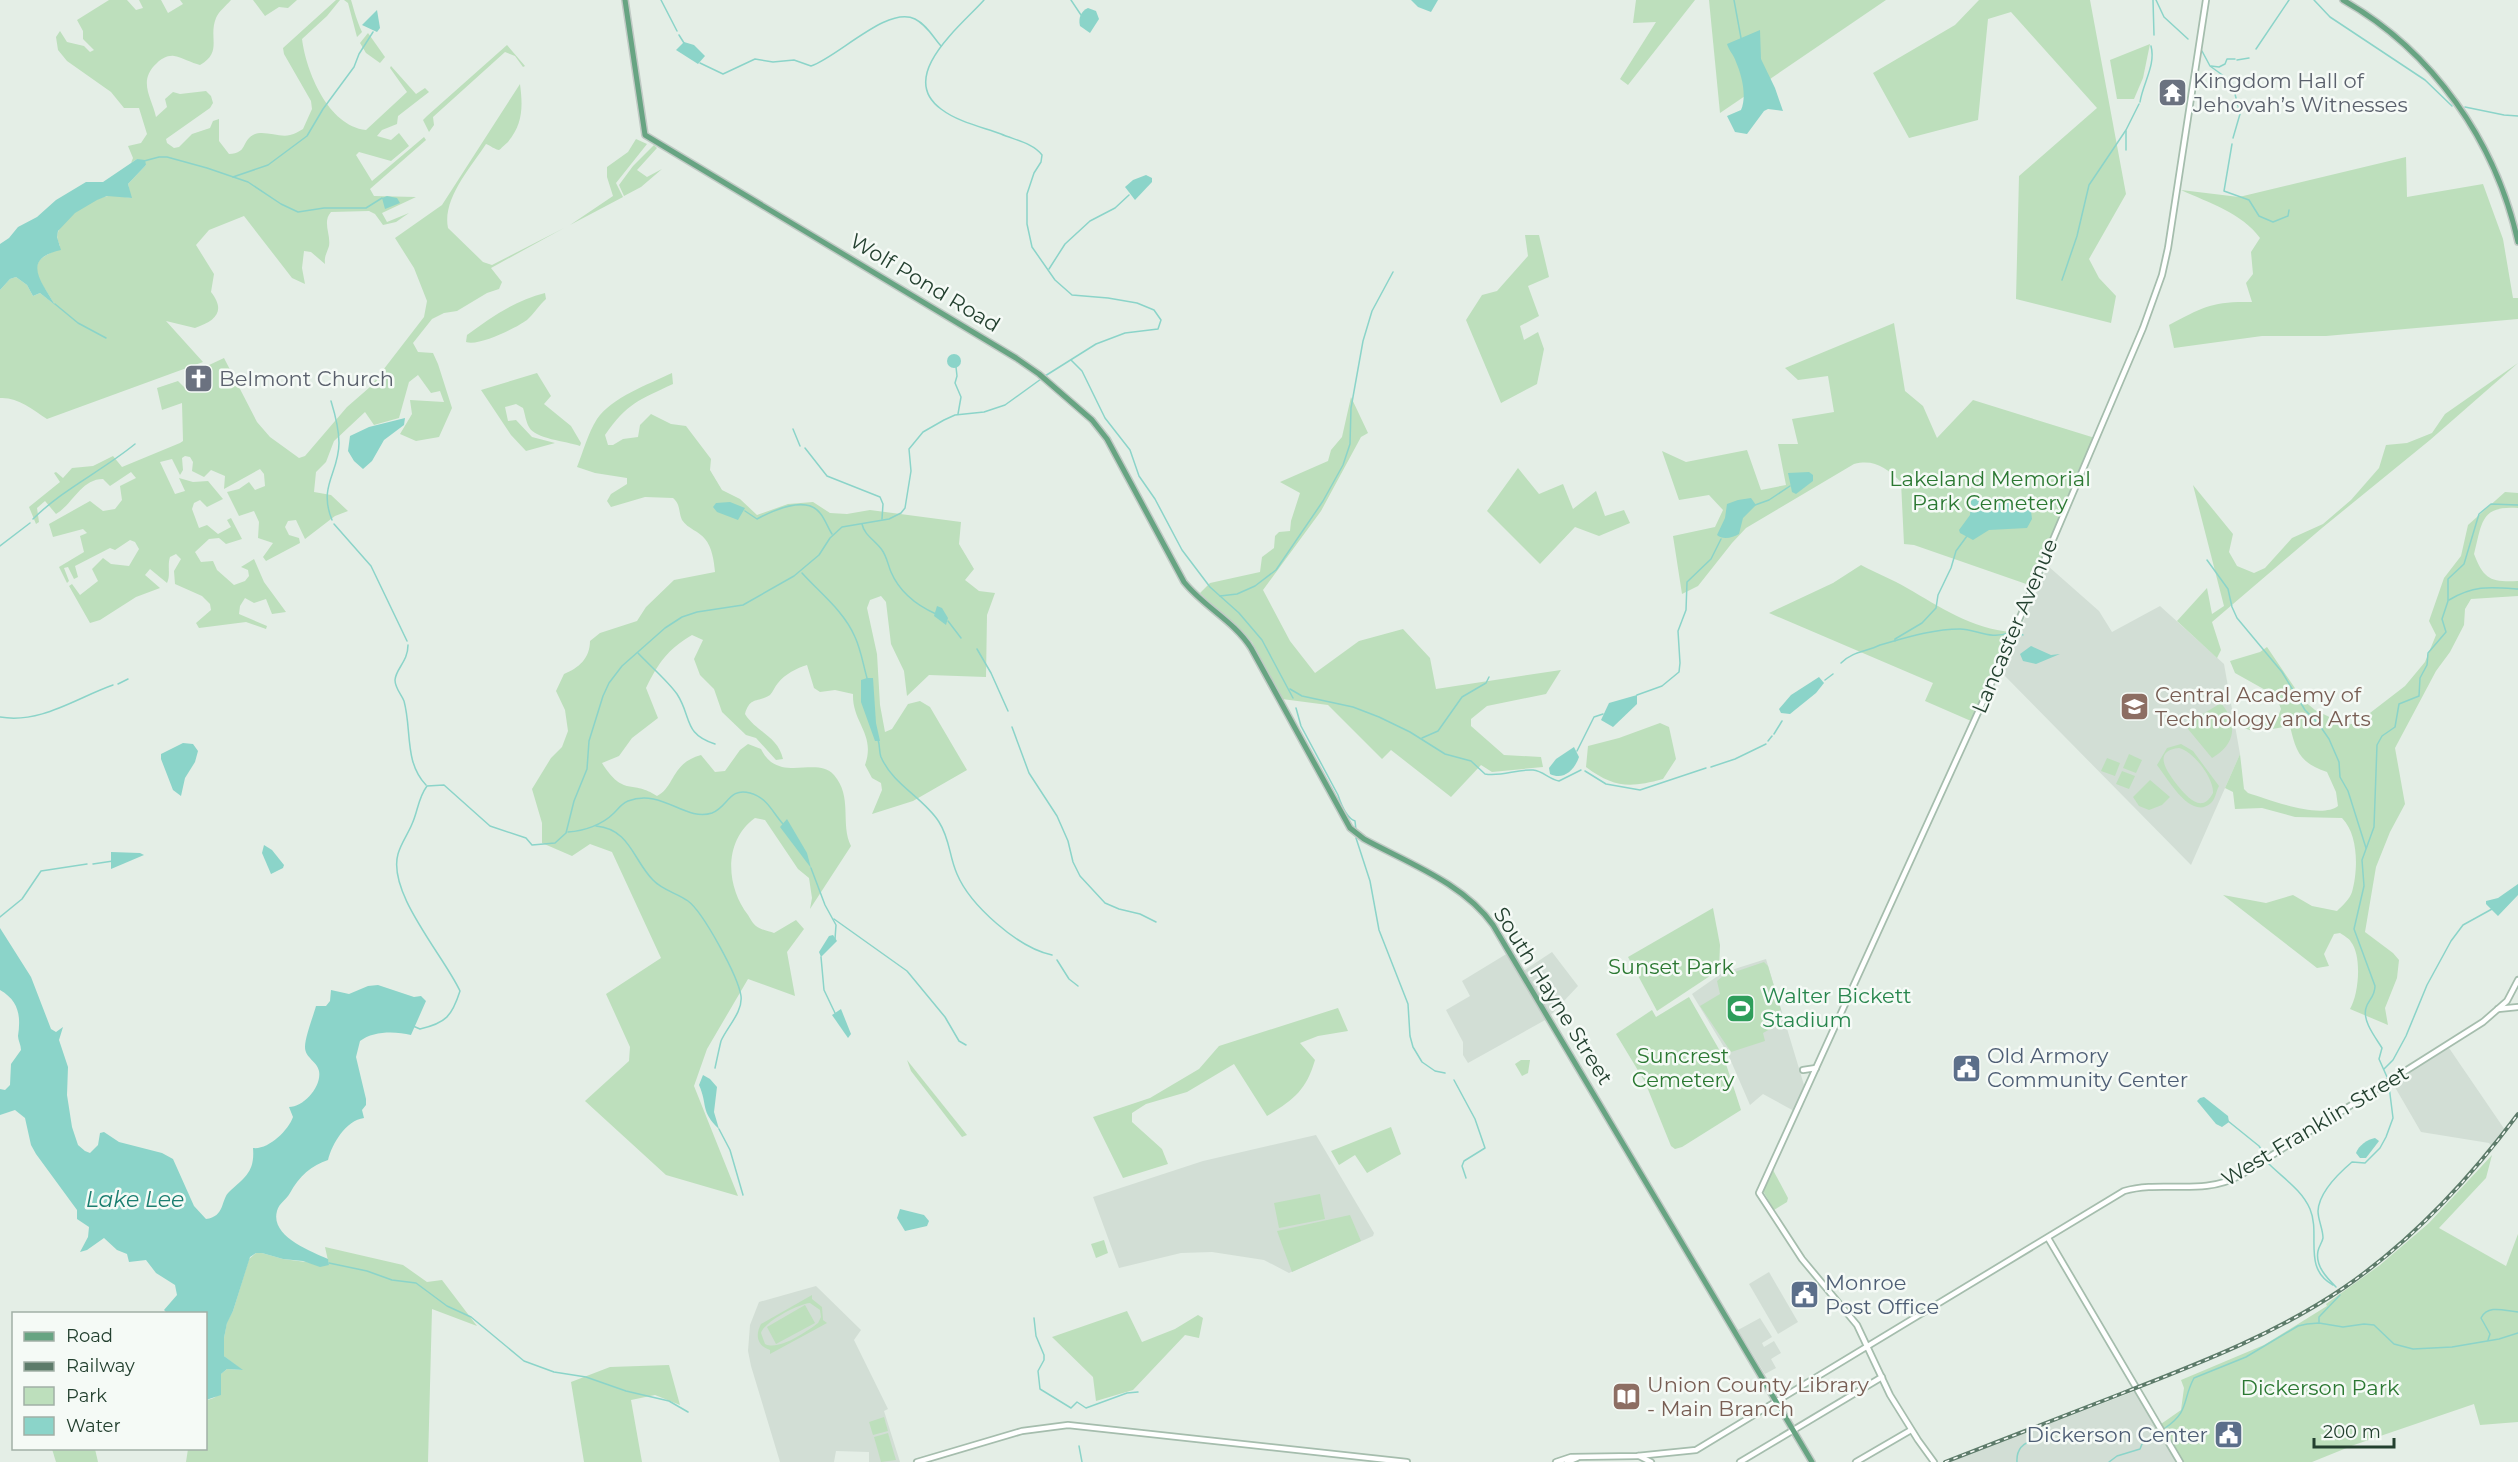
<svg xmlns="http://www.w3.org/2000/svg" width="2518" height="1462" font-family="Montserrat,sans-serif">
<rect width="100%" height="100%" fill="#e4eee6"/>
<g fill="#d2ded5">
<path d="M2048 566 2099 611 2112 632 2160 606 2224 664 2240 754 2191 865 2001 672Z"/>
<path d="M1552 952 1578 986 1547 1019 1468 1063 1463 1055V1042L1446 1010 1470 996 1462 981 1508 953 1520 973Z"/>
<path d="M1766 959 1804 1085 1794 1111 1763 1094 1750 1105 1727 1052 1692 994 1722 973Z"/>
<path d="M2449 1048 2505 1130 2492 1147 2489 1143 2421 1132 2392 1082Z"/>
<path d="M1316 1135 1374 1233 1373 1236 1289 1273 1264 1260 1212 1252 1181 1253 1119 1268 1093 1197 1203 1161Z"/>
<path d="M1769 1272 1798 1322 1778 1334 1749 1284Z"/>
<path d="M816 1286 861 1330 854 1340 888 1409 884 1411 900 1462H869V1452L836 1451 834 1462H780L751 1366 748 1351 750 1325 759 1302Z"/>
<path d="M1760 1318 1772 1337 1762 1343 1764 1347 1774 1341 1781 1353 1771 1359 1776 1368 1765 1374 1738 1330Z"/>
<path d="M2135 1391 2177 1462H1948L2067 1417Z"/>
</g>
<g fill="#bddfbc" fill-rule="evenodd">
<path d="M109 0H127L136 10 143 8 139 0H161L168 13 183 4 180 0H231C226 6 219 11 216 18 208 38 223 52 200 65 192 63 181 57 174 56 168 55 161 59 157 63 137 81 152 98 156 117L167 107 165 99 173 92 180 94 206 91 211 96 213 103 210 108 166 139 167 143 174 148 179 147 192 134 210 128 213 121 219 119V141L229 154C248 153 241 142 253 135 263 129 279 138 290 135 295 134 299 131 303 129L312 109 311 101 284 54 283 48 336 0H340L327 16 302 39C306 71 328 126 366 130L407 92 390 68 391 66 416 94 425 88 429 92 398 116 397 124 382 130 377 136 391 140 399 133 409 146 391 161 359 152 356 155 372 181 424 137 426 140 370 189 374 196 416 197 382 213 387 222 409 213 396 222 383 225 375 214 369 211 331 212C322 222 331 234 329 246 327 253 324 256 325 264L311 252 304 251 302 268 305 284 292 278 244 216 209 230 196 245 214 274 211 292C226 311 216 321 195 328L166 321 203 362 47 419C32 409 18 397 0 398V290L10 279 16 277 27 285 33 296 40 293 54 304C49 292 29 273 40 260 46 254 54 252 60 246 58 241 56 237 58 232 65 216 91 199 108 196 115 195 124 197 131 198L128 184 146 165 137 159 131 163 133 158 128 146 141 143 147 134 139 108H124L111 92 67 61 58 50 56 37 60 31 67 42 84 46 90 52 94 50 83 39V31L77 20Z"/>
<path d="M253 0H297L288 8 279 7 265 16Z"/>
<path d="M344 0H351C355 13 356 19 362 32L357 37 348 3Z"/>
<path d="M1636 0H1695L1628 85 1620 79 1656 22 1633 23Z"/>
<path d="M1709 0H1886L1720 113Z"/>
<path d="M1979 0H2090L2126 194 2089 259 2099 278 2116 296 2111 323 2016 299 2019 176 2097 108 2011 12 1988 19 1978 120 1909 138 1873 73 1955 25Z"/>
<path d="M368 33 385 57 380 63 366 53 360 43Z"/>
<path d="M2150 44 2143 78 2134 99H2117L2110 60Z"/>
<path d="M507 45 525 66 523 67 515 56 505 52 433 117 434 125 429 132 423 120 427 116Z"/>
<path d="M520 84C523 107 523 125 507 143 505 144 501 149 499 150 496 150 489 145 486 144 471 167 442 199 448 228L483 262 492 265 564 228 491 268 502 282 499 289 487 293 457 311 444 313 432 319 413 343 418 352 433 353 438 364 452 408 439 437 416 441 400 434 412 414 410 400 444 402 440 391 431 393 418 375 409 382 399 418 374 425 365 412 334 441 326 462 316 472 314 492 331 495 348 511 335 516 305 539 296 520 288 521 285 527 289 535 299 538 300 543 266 561 263 557 273 543 258 538 259 522 254 511 239 516 227 492 239 489 249 482 255 490 265 486 264 474 260 469 224 489 225 476 211 470 204 477 192 471 193 462 190 457 185 456 182 458 183 470 180 475 172 459 160 462 175 494 185 491 179 478 193 482 208 481 223 499 207 507 200 500 194 503 192 509 199 528 207 525 218 534 231 527 227 520 231 518 242 539 226 544 219 538 209 539 195 552 201 562 213 561 217 570 234 585 245 581 249 576 248 570 241 567 254 559 264 582 286 612 272 614 266 599 254 603 245 598 240 606 239 614 267 626 266 629 246 622 199 628 196 623 211 610 210 604 202 596 175 584 174 571 181 559 176 554 170 557C167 566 171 575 167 583L150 569 145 575 160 588 136 597 100 620 90 623 69 586 72 584 80 595 98 581 92 569 103 558 111 564 129 566 139 549 135 542 130 540 115 550 110 548 75 566 78 577 74 579 68 567 64 568 69 581 67 583 59 567 84 552 80 536 87 533 83 529 53 537 49 524 90 501 103 511 115 509 122 500 120 486 136 478 131 472 110 486 103 479C81 479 73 504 56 514L45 501 37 508 39 522 36 524 29 507 60 482 54 473 56 472 63 478 72 468 93 466 113 456 122 467 180 443 183 441 182 403 162 410 157 388 178 381 186 389 204 381 207 389V366L224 358 257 422 270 437 299 458 305 456 347 407 370 387 424 317 427 301 414 268 395 238 442 205Z"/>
<path d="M636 139 647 144 616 183 623 197 570 225 613 196 607 177V167L628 152Z"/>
<path d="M654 145 657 148 637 170 647 177 662 169 641 187 624 196 619 185 633 166Z"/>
<path d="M2406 157 2407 197 2483 184 2503 239 2513 298H2518V319L2326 336H2262L2174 348 2169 325C2203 307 2212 301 2252 302L2246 283 2253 274 2251 252 2260 238C2242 213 2209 203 2181 190L2239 197Z"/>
<path d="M1525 235H1539L1549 277 1528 286 1539 316 1520 326 1524 340 1538 332 1544 349 1537 384 1501 403 1466 320 1482 295 1497 291 1528 256Z"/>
<path d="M545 293 546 299C539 305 534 314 527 320 516 328 478 347 466 342L467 335C491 317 516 300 545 293Z"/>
<path d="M1894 323 1905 391 1923 406 1937 438 1973 400 2095 438 2032 586 1914 545 1904 544 1901 482C1886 468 1875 459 1854 464L1746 528 1732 543 1698 586 1682 594 1673 536 1715 527 1723 510 1709 495 1679 500 1662 451 1686 462 1747 450 1761 490 1786 485 1778 444H1798L1792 419 1834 412 1828 376 1798 380 1785 368Z"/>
<path d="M2518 363 2430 440 2322 528 2212 622 2221 650 2217 658 2177 621 2207 588 2212 614 2224 606 2193 485 2233 534 2229 552 2237 566 2254 573 2265 568 2292 538 2323 524 2351 500 2379 468 2386 445 2407 443 2432 433 2445 414Z"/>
<path d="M537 373 551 396 544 404 571 426 581 443 580 446C566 441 535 439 529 427 526 422 525 414 523 408L516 404 505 407 508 421 516 420 532 437 555 443 526 451 511 435 481 390Z"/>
<path d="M672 373 673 384C639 400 627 403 605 435L608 445H613L623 439 638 437 640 425 651 414 671 424 686 426 711 459 710 470 722 490 740 499 757 515 788 504 813 502 830 513 847 514 870 510 961 522 959 544 974 569 965 580 979 591 995 593 987 615 986 677 929 675 907 696 904 671 891 644 886 602 881 596 870 600 867 608 877 654 880 705 885 732 892 729 908 704 920 701 930 707 967 770 913 801 872 814 882 790 881 783 872 778 865 765C876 734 852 723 853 694L835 690 820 692 814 688 807 665C797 668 785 674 778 683 775 686 773 692 770 695 758 703 750 696 745 714 756 732 778 736 783 759L776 760 756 738 746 735 722 712 714 689 700 675 694 659 703 640 692 635C667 650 659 662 646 688L658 718 632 738 619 756 602 763C624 798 632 779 657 796 675 787 671 763 701 755L715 772 725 771 740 750 748 744 761 749C779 785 816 755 834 775 853 797 840 824 851 846L810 909 812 898 809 878 798 869 765 820 755 818C723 841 726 887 748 915 750 918 753 924 756 926 761 930 769 931 774 933L796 920 804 929 787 952 795 996 748 979 707 1049 694 1086 738 1196 666 1175 585 1101 629 1061 630 1047 606 994 661 958 612 852 590 844 572 856 542 843V823L532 789 551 758 562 747 568 731 565 710 556 691 564 674C579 668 590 658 590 641L600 633 637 621 646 607 674 580 715 572C714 561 712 547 705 539 699 531 688 529 682 520 678 511 681 505 673 498L645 497 611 507 607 501 611 494 627 484V478L595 473 577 467C583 452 588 433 597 419 611 398 649 384 672 373Z"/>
<path d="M1351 397 1368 433 1361 437 1321 511 1263 590 1290 641 1315 673 1359 641 1403 629 1430 658 1436 689 1561 670 1546 694 1487 706 1471 719V726L1504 755 1541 757 1543 767 1492 772 1481 765 1451 797 1391 750 1382 759 1328 705 1282 699 1252 642 1200 593 1210 583 1260 572 1262 557 1274 548 1275 536 1279 532 1290 531 1291 521 1300 493 1280 482 1328 461 1331 450 1342 437Z"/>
<path d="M1518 468 1539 494 1563 484 1573 509 1596 491 1605 516 1624 510 1630 523 1599 536 1575 527 1540 564 1487 511Z"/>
<path d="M2505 492 2518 493V508C2480 505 2482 524 2474 554 2484 580 2491 582 2518 581V596L2471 599 2465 609 2464 625 2450 652 2436 671 2395 748 2405 804 2390 832 2376 867 2365 932 2393 953 2399 960 2397 978 2385 1008 2388 1025 2350 1009C2359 994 2362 956 2351 942 2349 938 2344 936 2340 933L2334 934 2324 954 2329 966 2317 968 2223 895 2266 903 2293 895 2312 906 2337 911C2342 906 2350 899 2352 892 2358 871 2359 835 2342 818L2295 817 2262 808 2235 809 2233 792 2225 788 2240 754 2244 789 2248 793C2268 799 2320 820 2338 806L2336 792 2327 772C2300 763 2296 752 2290 726L2255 732 2244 728 2246 724 2266 723 2278 717 2281 709 2276 696 2235 673 2230 661 2260 652 2267 647 2303 700 2315 710 2346 725 2357 723 2405 686 2425 662 2436 635 2429 621 2444 578 2461 556 2468 525Z"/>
<path d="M1861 565C1876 573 1892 579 1907 588 1940 607 1972 629 2012 632L1971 721 1925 701 1933 683 1769 613 1833 583Z"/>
<path d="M2221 703C2238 724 2236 744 2212 758L2188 729V723Z"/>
<path d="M1660 723 1669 727 1676 759 1663 779C1630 788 1614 788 1586 767L1588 746 1619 738Z"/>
<path d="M2181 744 2193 751 2219 786C2216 791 2216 798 2211 803 2191 821 2168 779 2157 765L2167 748ZM2179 748C2193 751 2214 778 2213 793 2202 814 2188 798 2178 786 2169 774 2150 751 2179 748Z"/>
<path d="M2129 754 2142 760 2136 773 2123 768Z"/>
<path d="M2107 758 2120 763 2115 776 2101 771Z"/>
<path d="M2122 771 2135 776 2129 789 2116 784Z"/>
<path d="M2150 780 2170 797 2162 805 2149 810 2139 806 2133 797Z"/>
<path d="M1713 908 1720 945 1719 970 1657 1011 1628 957Z"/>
<path d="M1764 962 1768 966 1781 1010 1775 1012 1772 1028 1763 1033 1765 1041 1731 1052 1700 1006 1720 994 1717 981 1723 976Z"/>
<path d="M1689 997 1724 1058 1741 1110 1682 1147 1675 1149 1671 1146 1645 1082 1616 1034 1652 1010 1656 1017Z"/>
<path d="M1338 1008 1348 1031 1318 1036 1300 1043 1315 1060C1306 1091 1293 1100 1267 1116L1234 1064 1187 1092 1146 1104 1132 1113V1122L1162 1149 1168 1164 1123 1178 1093 1117 1150 1098 1199 1069 1219 1046Z"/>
<path d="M907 1060 967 1135 962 1137 911 1071Z"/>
<path d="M1521 1060H1530L1528 1073 1522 1076 1515 1064Z"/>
<path d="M1391 1127 1401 1154 1367 1173 1355 1155 1339 1165 1331 1151Z"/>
<path d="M2492 1155 2486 1178 2439 1228 2506 1266 2518 1234V1422L2480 1425 2474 1404 2354 1445 2312 1462H2182L2161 1424 2181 1410 2184 1388 2181 1380 2264 1345 2327 1306 2326 1304 2380 1265 2429 1223Z"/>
<path d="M1773 1170 1788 1198 1787 1202 1774 1210 1763 1191Z"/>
<path d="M1320 1194 1325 1219 1279 1228 1274 1203Z"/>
<path d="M1350 1215 1361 1241 1292 1272 1277 1231Z"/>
<path d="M1104 1240 1108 1253 1096 1258 1091 1244Z"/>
<path d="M325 1247 403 1265 427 1282 442 1280 477 1326 432 1309 428 1462H186L188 1449 206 1448V1400C224 1398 217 1387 221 1374L227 1369 242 1370 224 1356V1338L227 1322 233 1311 249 1259 256 1253H262L283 1259 329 1265Z"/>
<path d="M812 1295V1299L822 1307 823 1320 827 1323 770 1354V1350C757 1346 755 1335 761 1324ZM810 1303 820 1310 821 1317 818 1323C806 1332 779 1351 765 1344L761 1333C764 1322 798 1304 810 1303Z"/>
<path d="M805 1305 815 1323 776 1344 767 1327Z"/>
<path d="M1127 1311 1142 1342 1175 1329 1198 1315 1203 1318 1199 1338 1185 1335 1133 1390 1096 1401 1093 1377 1052 1337Z"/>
<path d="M669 1365 680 1405 655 1395 631 1400 642 1462H584L571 1382 610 1367Z"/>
<path d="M884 1417 888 1431 873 1435 869 1422Z"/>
<path d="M888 1433 896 1460 881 1462 874 1437Z"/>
<path d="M52 1449H95L98 1462H56Z"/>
</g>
<g fill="#8bd4c9">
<path d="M1411 0H1438L1431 12 1418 7Z"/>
<path d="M1088 8 1096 11 1099 19 1090 33 1080 26C1078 18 1081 11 1088 8Z"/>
<path d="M377 10 380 28 377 32 362 25Z"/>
<path d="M1760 30 1761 59 1775 88 1783 111 1768 109 1764 111 1747 134 1735 132 1727 116 1741 110C1747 96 1742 76 1736 62 1734 55 1729 51 1727 44Z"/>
<path d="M684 42 694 45 705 56 698 64 676 50Z"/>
<path d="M137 159 145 160 146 165 128 184 132 198 107 196 97 200 75 213 58 231 57 237 61 250C20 259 42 282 55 305L40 293 33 296 27 285 16 277 10 279 0 290V244L9 238 18 227 37 217 56 200 86 182H103Z"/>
<path d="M1146 175 1152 178V182L1135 200 1125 187 1133 180Z"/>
<path d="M387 196 397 198 400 203 385 209 382 198Z"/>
<circle cx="954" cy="361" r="7"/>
<path d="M405 418 404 425 384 440 372 461 363 469 354 461 348 451 350 436 369 427Z"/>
<path d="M1809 472 1813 475V481L1796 494 1792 492 1788 473Z"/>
<path d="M1977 496C1995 500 2017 498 2031 511L2032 519 2027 528 1989 530 1973 540 1960 533 1959 530 1970 515 1971 501Z"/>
<path d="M1751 498 1756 505 1743 518 1739 534C1733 538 1722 540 1717 535L1725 518 1727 504 1738 500Z"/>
<path d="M730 502 745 508 738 520 717 512 713 507 716 503Z"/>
<path d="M937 606 942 608 948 618 946 625 934 616Z"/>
<path d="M2031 646 2051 655 2060 654 2036 664 2023 661 2020 654Z"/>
<path d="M1819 677 1824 683 1816 693 1790 714 1781 713 1779 709 1791 695Z"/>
<path d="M867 678H873L876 723 880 741H875L861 702V680Z"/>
<path d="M1637 695V704L1613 727 1601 720 1609 703Z"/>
<path d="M183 743 193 744 198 751 195 762 185 778 181 796 173 790 161 759V754Z"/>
<path d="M1574 747 1579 757C1575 769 1564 781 1550 774L1549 768 1556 759Z"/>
<path d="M787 819 807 853 811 868 780 827Z"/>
<path d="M264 845 272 850 284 865 283 868 271 874 262 853Z"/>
<path d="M111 852 140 853 144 855 111 869Z"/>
<path d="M2518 884V895L2498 916 2486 904V901L2498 898Z"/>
<path d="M0 928 31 977 51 1029 56 1032 63 1027 59 1040 68 1067 67 1095 72 1127 78 1145 85 1151 90 1153 98 1145 100 1133 104 1132 119 1142 162 1153 173 1159 194 1206 206 1219C225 1217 221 1199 229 1192 245 1177 255 1172 253 1148 268 1150 288 1131 293 1117L289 1107C304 1107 322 1086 319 1071 317 1061 305 1058 305 1047 305 1037 313 1017 316 1006H326L330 1001 331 990 349 994 368 986 378 985 414 997 421 996 426 1001 411 1035C395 1031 373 1031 360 1041L356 1057 366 1099V1105L362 1110 364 1118C346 1120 332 1144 328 1160 312 1165 299 1176 290 1193 286 1200 279 1203 277 1211 270 1236 310 1251 328 1259L329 1265 320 1267 303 1261 283 1259 262 1253H256L250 1257 233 1311 227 1323 224 1338V1356L243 1370 227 1369 221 1374V1395L206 1400V1314L167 1313 164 1310 177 1295 175 1285 156 1273 146 1260 129 1262 127 1254 117 1250 104 1238 87 1250 80 1252 88 1237 89 1227 77 1219V1210L36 1154 31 1145 25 1118 15 1110 0 1115V1089L5 1090 10 1085 11 1064 21 1050C21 1045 18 1040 18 1036 21 1016 19 1001 0 990Z"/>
<path d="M833 935 837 941 821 957 819 952 829 936Z"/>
<path d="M841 1009 851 1034 848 1038 832 1015Z"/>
<path d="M703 1075 710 1079 717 1087 714 1112 719 1129C700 1111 708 1105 699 1085Z"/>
<path d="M2204 1097 2228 1116 2229 1122 2222 1127 2216 1124 2197 1101 2200 1098Z"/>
<path d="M2375 1138 2379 1141 2366 1158H2360L2356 1153C2358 1146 2368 1139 2375 1138Z"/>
<path d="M900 1209 924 1215 929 1221 927 1226 905 1231 897 1218Z"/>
</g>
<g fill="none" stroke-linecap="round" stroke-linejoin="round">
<g stroke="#8bd4c9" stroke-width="1.5">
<path d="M661 0 677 31"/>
<path d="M984 0C962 25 896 76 941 109 958 122 982 127 1001 134 1015 140 1033 143 1042 155L1041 162 1034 173 1027 194V224L1032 247 1055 280 1072 295 1108 298 1137 303 1154 310 1161 320 1158 329 1125 333 1096 344 1045 376"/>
<path d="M1071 0 1081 15"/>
<path d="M1734 0 1741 38"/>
<path d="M2153 0 2154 35"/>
<path d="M2156 0 2164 17 2188 39"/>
<path d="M2314 0 2330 17 2425 80 2452 106"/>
<path d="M679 35 684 43"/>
<path d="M2256 49 2289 0"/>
<path d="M2202 51 2210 66 2232 82 2240 114 2233 138"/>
<path d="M2237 60 2249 58"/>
<path d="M700 63 723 74 755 59 773 62 794 60 811 66C838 57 888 5 915 19 927 25 933 37 941 46"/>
<path d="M2211 66 2219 67 2225 64 2227 59H2235"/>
<path d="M2140 102C2143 83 2156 65 2151 46"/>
<path d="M2465 107 2504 115 2518 116"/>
<path d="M2232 144 2224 191 2249 200 2259 216 2273 222 2288 216 2289 210"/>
<path d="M2126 150V131"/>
<path d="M144 161 159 157H167L207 168 248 182 281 204 298 212 324 208H366L382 198"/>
<path d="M233 177 268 165 307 136 323 109 354 67 359 54 373 32"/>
<path d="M1049 269 1065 244 1090 221 1115 208 1129 195"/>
<path d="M2062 280 2077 236 2089 185 2126 130 2139 104"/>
<path d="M55 304 78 323 106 338"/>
<path d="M1071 360 1082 371 1105 418 1130 450 1139 476 1155 499 1182 550 1210 587 1239 613 1262 640 1293 698"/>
<path d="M956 367 957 376 955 383 961 397 958 414"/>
<path d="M331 401C335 414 339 430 339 443 339 473 318 486 332 520"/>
<path d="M793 429 800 446"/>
<path d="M805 448 827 476 880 497 883 504 882 519"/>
<path d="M1755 505 1769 500 1790 486"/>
<path d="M745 511 757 519C772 511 806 495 820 513 825 519 828 528 832 534"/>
<path d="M33 519C63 489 102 471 135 444"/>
<path d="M334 524 371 566 407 641"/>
<path d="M862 524C864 535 876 541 882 550 887 557 888 565 891 572 900 593 916 605 936 614"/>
<path d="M0 546 30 523"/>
<path d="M2207 560 2228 589 2232 607 2237 618 2282 672 2305 710 2318 723 2329 739 2339 762 2340 777 2348 791 2366 848"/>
<path d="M802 573C820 593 844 611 855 637 861 650 863 664 867 678"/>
<path d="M1220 596 1237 594 1255 586 1276 570 1323 501 1343 465 1350 444 1351 408 1363 341 1372 311 1393 272"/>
<path d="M2449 600C2474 585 2490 587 2518 589"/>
<path d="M948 621 961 638"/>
<path d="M2018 633 2023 635"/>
<path d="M1895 641V639L1922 623 1936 608 1938 595 1951 568 1956 551 1967 536"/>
<path d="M408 645C408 662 396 668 395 680 395 688 401 694 404 701 412 730 404 762 426 785"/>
<path d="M977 649 991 673 1008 711"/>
<path d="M638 653C650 666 667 680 677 694 692 717 683 734 715 744"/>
<path d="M1841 663C1853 651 1866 652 1880 645 1905 638 1933 629 1960 629 1976 629 1991 641 2011 632"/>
<path d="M1825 680 1833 674"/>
<path d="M118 684 128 679"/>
<path d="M1290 689 1302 696 1353 707 1379 717 1410 732 1445 754 1471 761 1485 774C1501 777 1517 769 1533 770 1543 771 1549 779 1559 781L1581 770"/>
<path d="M1637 695 1662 686 1679 672 1680 663 1678 631 1686 610 1687 582 1711 559 1721 539"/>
<path d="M1296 708 1301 726 1338 795C1341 804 1346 818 1355 821L1356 830"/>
<path d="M0 717C41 724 76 698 113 685"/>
<path d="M1012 727 1029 773 1057 816 1068 841 1073 862 1080 876 1105 903 1119 909 1140 914 1156 922"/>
<path d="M1774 734 1782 721"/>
<path d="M1422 738 1438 731 1462 697 1486 683 1489 677"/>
<path d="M878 740C880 745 879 752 881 757 893 785 924 798 939 822 950 839 949 856 957 874 970 905 1018 948 1052 955"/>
<path d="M1768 741 1772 736"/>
<path d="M1577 751 1594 717 1603 714"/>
<path d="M1711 767 1735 759 1766 744"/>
<path d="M1585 771 1606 784 1640 790 1706 768"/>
<path d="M596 826C630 829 633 860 653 880 662 890 677 893 688 901 703 912 738 976 741 996 743 1012 727 1027 721 1041 719 1049 717 1059 715 1068"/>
<path d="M568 832C584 831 602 825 614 813 618 809 621 804 628 801 662 788 685 822 712 813 728 807 729 787 750 793 768 798 772 812 783 824"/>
<path d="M1356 838 1370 881 1379 930 1408 1004 1410 1036 1413 1047 1422 1062 1435 1071 1445 1073"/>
<path d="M93 864 113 861"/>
<path d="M811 868 825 905 836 925 835 939"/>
<path d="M0 917 22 899 41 871 87 864"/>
<path d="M834 919 907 971 945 1017 959 1041 966 1045"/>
<path d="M821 957 824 990 835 1013"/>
<path d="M1057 960 1069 979 1078 986"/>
<path d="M413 1026 420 1029C446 1023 452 1016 460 991 444 956 387 893 398 854 401 843 408 834 412 824 418 811 418 798 427 786L444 785 490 826 526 838 532 845 555 843 566 833 574 801 587 769 589 741 603 696 609 683 622 666 665 628 682 617 697 612 743 605 794 576 819 555 830 538 842 527 889 519 901 513 905 508 911 471 909 449 923 432 944 420 955 415 984 412 1005 405 1041 379"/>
<path d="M2384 1069 2393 1060 2406 1036 2427 985 2451 941 2463 925 2492 909"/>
<path d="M2387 1077 2379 1059 2382 1048C2376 1038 2362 1021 2366 1008 2368 1000 2375 997 2375 986L2354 929 2364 886 2362 860 2374 827 2377 745 2382 736 2395 727 2399 704 2419 696 2420 678 2427 665 2428 653 2446 632 2442 619 2448 601V579L2464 564 2479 514 2491 504 2518 505"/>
<path d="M1454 1080 1475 1119 1485 1148 1464 1161 1462 1166 1466 1178"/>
<path d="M2228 1121 2259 1146 2265 1155"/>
<path d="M719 1129 730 1150 743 1195"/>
<path d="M2269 1164C2283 1178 2302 1190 2310 1209 2321 1235 2302 1268 2333 1285"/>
<path d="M329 1263 367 1271 392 1280 416 1283 447 1306 471 1317 524 1361 554 1372 586 1377 626 1391 669 1401 688 1412"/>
<path d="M2336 1287C2327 1278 2315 1266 2318 1251 2319 1246 2322 1243 2323 1238 2323 1229 2318 1220 2318 1211 2319 1193 2339 1173 2352 1162L2365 1163 2380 1148 2386 1137 2393 1118 2389 1086"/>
<path d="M1034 1318 1036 1336 1044 1355V1360L1038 1371 1040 1389 1071 1408 1077 1402 1086 1408 1127 1393 1138 1392"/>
<path d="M2319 1322V1317L2340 1295"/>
<path d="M2488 1340 2490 1334 2481 1318C2488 1304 2505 1311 2518 1312"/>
<path d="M2165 1428C2190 1411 2182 1400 2194 1378L2246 1357 2298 1326 2307 1324 2319 1323 2343 1327 2364 1324 2374 1325 2394 1344 2413 1349 2452 1347 2499 1339 2518 1333"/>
<path d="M1079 1446 1082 1462"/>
<path d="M2017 1462C2016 1447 2025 1441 2039 1439"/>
<path d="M2109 1462 2117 1456 2140 1449 2142 1444 2158 1433"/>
</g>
<defs>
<g id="secondary">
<path d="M2498 1009 2518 1007"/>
<path d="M1803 1070 1816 1068"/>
<path d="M2048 1238 2180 1462"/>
<path d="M1639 1456 1651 1462"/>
<path d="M917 1462 1022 1431 1068 1425 1407 1462"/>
<path d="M1556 1462 1571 1457 1637 1456 1696 1450 2124 1191C2162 1180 2202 1196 2239 1176L2483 1022 2507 1001 2518 980"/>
<path d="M1567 1462 1577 1458"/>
<path d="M1740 1462 1882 1377"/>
<path d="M1856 1462 1911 1430"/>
<path d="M1934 1462 1918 1440 1890 1395 1857 1325 1802 1259 1759 1193 2001 662 2143 328 2162 275 2168 248 2206 0"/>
</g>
<g id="primary">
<path d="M625 0 645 135 1016 358 1039 374 1092 420 1107 439 1184 582C1204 607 1234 621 1251 648L1350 828 1364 839C1408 863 1463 883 1493 925L1812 1462"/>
<path d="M2343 0C2433 51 2496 142 2518 242"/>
</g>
</defs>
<use href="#secondary" stroke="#a5bdad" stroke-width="8"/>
<use href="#primary" stroke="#c1cac5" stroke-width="8"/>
<use href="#secondary" stroke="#fff" stroke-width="4.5"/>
<use href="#primary" stroke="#67a482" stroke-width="5"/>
<defs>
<path id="rail" d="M1945 1462C2005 1439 2064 1416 2123 1393 2200 1363 2276 1334 2345 1287 2413 1240 2468 1181 2518 1114"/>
</defs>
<use href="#rail" stroke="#5d7b6a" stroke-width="4"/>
<use href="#rail" stroke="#f5faf6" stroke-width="1.5" stroke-dasharray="4.5" stroke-linecap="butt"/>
</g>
<defs>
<symbol id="temple-square" viewBox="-11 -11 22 22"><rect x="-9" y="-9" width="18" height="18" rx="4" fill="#6b7280" stroke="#f5faf6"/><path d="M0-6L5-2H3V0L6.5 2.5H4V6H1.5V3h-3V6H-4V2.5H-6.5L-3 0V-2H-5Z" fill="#fff"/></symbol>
<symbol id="church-square" viewBox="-11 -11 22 22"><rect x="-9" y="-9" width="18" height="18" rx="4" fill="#6b7280" stroke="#f5faf6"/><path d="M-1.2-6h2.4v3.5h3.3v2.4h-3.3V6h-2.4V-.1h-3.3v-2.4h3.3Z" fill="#fff"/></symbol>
<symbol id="school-square" viewBox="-11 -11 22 22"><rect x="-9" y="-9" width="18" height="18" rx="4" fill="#8d6e63" stroke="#f5faf6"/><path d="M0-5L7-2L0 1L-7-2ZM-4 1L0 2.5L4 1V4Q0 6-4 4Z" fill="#fff"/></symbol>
<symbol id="stadium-square" viewBox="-11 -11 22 22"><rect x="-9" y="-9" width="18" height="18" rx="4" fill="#2e9e5b" stroke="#f5faf6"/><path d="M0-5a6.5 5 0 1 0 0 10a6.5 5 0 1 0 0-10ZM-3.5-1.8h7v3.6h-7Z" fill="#fff"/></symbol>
<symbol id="civic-square" viewBox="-11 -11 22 22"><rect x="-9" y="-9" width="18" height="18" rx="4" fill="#5c6f8a" stroke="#f5faf6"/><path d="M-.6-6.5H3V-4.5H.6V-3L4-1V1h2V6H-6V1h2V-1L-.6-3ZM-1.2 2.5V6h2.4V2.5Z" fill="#fff"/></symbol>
<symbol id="library-square" viewBox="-11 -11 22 22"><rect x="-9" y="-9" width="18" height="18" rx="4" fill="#8d6e63" stroke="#f5faf6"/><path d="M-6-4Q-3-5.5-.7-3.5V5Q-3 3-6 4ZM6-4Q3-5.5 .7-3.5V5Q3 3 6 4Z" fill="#fff"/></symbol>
</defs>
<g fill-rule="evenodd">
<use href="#temple-square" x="2156" y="76" width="33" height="33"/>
<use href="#church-square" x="182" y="362" width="33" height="33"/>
<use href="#school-square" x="2118" y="690" width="33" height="33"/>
<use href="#stadium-square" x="1724" y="992" width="33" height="33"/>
<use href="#civic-square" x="1950" y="1052" width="33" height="33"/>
<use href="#civic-square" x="1788" y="1278" width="33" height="33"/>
<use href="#library-square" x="1610" y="1380" width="33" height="33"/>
<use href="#civic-square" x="2212" y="1418" width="33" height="33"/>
</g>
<g text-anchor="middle" stroke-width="5" stroke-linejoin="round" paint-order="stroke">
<g font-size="21" fill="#5b616d" stroke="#f5faf6" text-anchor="start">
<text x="2193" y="88">Kingdom Hall of<tspan x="2193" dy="24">Jehovah’s Witnesses</tspan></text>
<text x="219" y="386">Belmont Church</text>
</g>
<g font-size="21" fill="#23402f" stroke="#f5faf6">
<text transform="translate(925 283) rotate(31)" y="7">Wolf Pond Road</text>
<text transform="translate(2015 626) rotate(-67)" y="7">Lancaster Avenue</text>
<text transform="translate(1553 996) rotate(58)" y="7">South Hayne Street</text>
<text transform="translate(2315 1126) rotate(-31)" y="7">West Franklin Street</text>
</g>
<g font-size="21" fill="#2b7832" stroke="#f5faf6">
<text x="1990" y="486">Lakeland Memorial<tspan x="1990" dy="24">Park Cemetery</tspan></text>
<text x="1671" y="974">Sunset Park</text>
<text x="1683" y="1063">Suncrest<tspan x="1683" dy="24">Cemetery</tspan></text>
<text x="2320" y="1395">Dickerson Park</text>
</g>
<g font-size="21" fill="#785e54" stroke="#f5faf6" text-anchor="start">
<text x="2155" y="702">Central Academy of<tspan x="2155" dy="24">Technology and Arts</tspan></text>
<text x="1647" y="1392">Union County Library<tspan x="1647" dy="24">- Main Branch</tspan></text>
</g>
<g font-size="21" fill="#27864d" stroke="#f5faf6" text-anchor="start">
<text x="1762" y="1003">Walter Bickett<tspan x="1762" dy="24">Stadium</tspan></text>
</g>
<g font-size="21" fill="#4e5e75" stroke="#f5faf6" text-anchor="start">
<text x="1987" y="1063">Old Armory<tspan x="1987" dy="24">Community Center</tspan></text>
<text x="1825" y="1290">Monroe<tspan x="1825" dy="24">Post Office</tspan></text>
<text x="2208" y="1442" text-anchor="end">Dickerson Center</text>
</g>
<g font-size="22" font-style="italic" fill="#1b7e70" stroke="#f5faf6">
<text x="135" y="1207">Lake Lee</text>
</g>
</g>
<rect x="12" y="1312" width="195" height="138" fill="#f5faf6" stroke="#a1b0a6" stroke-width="1.5"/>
<rect x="24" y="1332" width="30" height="9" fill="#67a482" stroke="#a1b0a6" stroke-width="1.5"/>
<text x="66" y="1342" font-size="18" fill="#23402f">Road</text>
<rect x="24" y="1362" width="30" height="9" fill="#5d7b6a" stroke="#a1b0a6" stroke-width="1.5"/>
<text x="66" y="1372" font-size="18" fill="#23402f">Railway</text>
<rect x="24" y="1387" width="30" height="18" fill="#bddfbc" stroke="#a1b0a6" stroke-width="1.5"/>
<text x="66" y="1402" font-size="18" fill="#23402f">Park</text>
<rect x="24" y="1417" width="30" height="18" fill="#8bd4c9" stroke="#a1b0a6" stroke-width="1.5"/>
<text x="66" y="1432" font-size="18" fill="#23402f">Water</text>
<path d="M2314 1438v9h80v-9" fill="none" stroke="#23402f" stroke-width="3"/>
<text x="2323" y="1438" font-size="18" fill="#23402f" stroke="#f5faf6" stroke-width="4.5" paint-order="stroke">200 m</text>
</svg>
